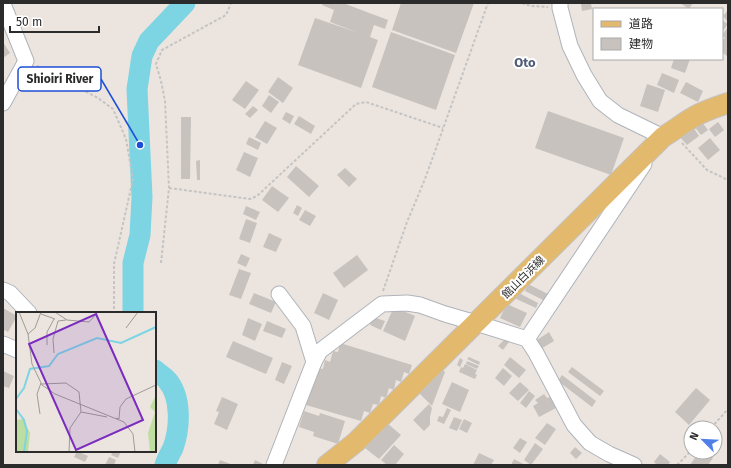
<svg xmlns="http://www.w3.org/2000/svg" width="731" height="468" font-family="'Fira Sans','Noto Sans JP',sans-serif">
<rect width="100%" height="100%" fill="#ece5df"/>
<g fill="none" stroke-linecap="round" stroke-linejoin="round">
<g stroke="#7dd4e3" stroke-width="21">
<path d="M133 313V263L140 235 142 197 137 89 142 56 149 41 185 3"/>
<path d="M155 370C159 374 164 376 167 380 182 397 180 429 173 448 170 454 167 459 165 465"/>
</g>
</g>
<g fill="#c7c2be">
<path d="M323 3H343L388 20 385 29 374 25 370 37 378 40 361 88 298 65 315 18 359 33 330 22 334 10 322 5Z"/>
<path d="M401 3H474L456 53 392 30Z"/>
<path d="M591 3 592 9 582 11 581 4Z"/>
<path d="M680 3H693L689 9Z"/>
<path d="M728 10V22L723 16Z"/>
<path d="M722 20 728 24 722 32Z"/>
<path d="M728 27V57L722 52V41L725 38 722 35Z"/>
<path d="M391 32 455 55 436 110 372 87Z"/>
<path d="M3 42 10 53 3 58Z"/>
<path d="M674 59H690L685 73 671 68Z"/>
<path d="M662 73 679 80 674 93 657 85Z"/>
<path d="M278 77 293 88 283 103 268 92Z"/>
<path d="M246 81 259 90 245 109 232 100Z"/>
<path d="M686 82 703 91 698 102 680 93Z"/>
<path d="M647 84 665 90 658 112 640 106Z"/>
<path d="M269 95 279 102 271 113 262 106Z"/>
<path d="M253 106 258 110 250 118 245 114Z"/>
<path d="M548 111 624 138 611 175 535 148Z"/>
<path d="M286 112 294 116 290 124 282 119Z"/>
<path d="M299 116 315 126 311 134 294 124Z"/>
<path d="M181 117H191L190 179H181Z"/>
<path d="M265 121 277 128 267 144 255 137Z"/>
<path d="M701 121 708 130 701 135 694 126Z"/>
<path d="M718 122 724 130 715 137 709 129Z"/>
<path d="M693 127 699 136 687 145 679 136Z"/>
<path d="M249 137 261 143 258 150 246 144Z"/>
<path d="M710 138 720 150 708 160 698 148Z"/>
<path d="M244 152 258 158 250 177 236 170Z"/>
<path d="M200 160V180H197L196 161Z"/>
<path d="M296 166 319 186 309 197 287 177Z"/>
<path d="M345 168 357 179 349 187 337 175Z"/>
<path d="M272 186 289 198 278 212 262 200Z"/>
<path d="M297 205 302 208 298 216 293 213Z"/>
<path d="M246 206 260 212 256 220 243 214Z"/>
<path d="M305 210 316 216 310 226 299 220Z"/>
<path d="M246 219 257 223 250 243 239 239Z"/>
<path d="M269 233 282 239 276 252 263 247Z"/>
<path d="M241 254 250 258 246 267 237 263Z"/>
<path d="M357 255 368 270 344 288 333 273Z"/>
<path d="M239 269 251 273 241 299 229 295Z"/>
<path d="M528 284 548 294 545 301 525 291Z"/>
<path d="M517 292 538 303 536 308 514 298Z"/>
<path d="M254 293 276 302 271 313 249 304Z"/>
<path d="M323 293 338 300 329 320 314 313Z"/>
<path d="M507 304 527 313 520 327 500 318Z"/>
<path d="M394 307 415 316 405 341 383 331Z"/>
<path d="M3 308 17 316 8 332 5 330 3 333Z"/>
<path d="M373 317 385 321 381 330 370 325Z"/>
<path d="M248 318 262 324 255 341 242 335Z"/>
<path d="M267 321 286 329 282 338 263 331Z"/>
<path d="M549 332 554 341 539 350 534 342Z"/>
<path d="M505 339 509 342 503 350 498 346Z"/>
<path d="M233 341 273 358 266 374 226 357Z"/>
<path d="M340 343 412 365 409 374 404 372 401 382 396 380 394 390 389 388 386 398 381 396 379 405 373 404 370 413 364 411 361 421 306 405 318 368 323 369 325 360 330 362 333 351 338 352Z"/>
<path d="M469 357 480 362 479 365 467 359Z"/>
<path d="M510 357 526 370 519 378 504 365Z"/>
<path d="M460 358 463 360 460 367 457 365Z"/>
<path d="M467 361 479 366 477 369 466 364Z"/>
<path d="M282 362 292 366 284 384 275 380Z"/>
<path d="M465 364 477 370 475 374 477 375 475 379 459 372 461 367 463 368Z"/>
<path d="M439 367 445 372 432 406 416 390Z"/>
<path d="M572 367 604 391 600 396 568 372Z"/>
<path d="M503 368 512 376 504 386 495 378Z"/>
<path d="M3 371 14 376 9 388 3 386Z"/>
<path d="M562 375 596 401 592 407 558 381Z"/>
<path d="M452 382 469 390 460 412 442 404Z"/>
<path d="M520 382 529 390 518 401 509 393Z"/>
<path d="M696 388 710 400 689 425 675 412Z"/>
<path d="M529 391 535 396 526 408 520 403Z"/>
<path d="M544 394 547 398 550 397 556 408 539 417 533 406 538 403 535 400Z"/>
<path d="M222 397 238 404 227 430 214 424 219 412 216 411Z"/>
<path d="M429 404 432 408 430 417V425L424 431 413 420Z"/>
<path d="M447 408 451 410 444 424 437 421 439 416 443 417Z"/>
<path d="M304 411 319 416 320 413 345 421 338 444 313 436 314 432 299 427Z"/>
<path d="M454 417 462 420 457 431 449 428Z"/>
<path d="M464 419 472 423 467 433 459 429Z"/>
<path d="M387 423 401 435 379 459 365 448Z"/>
<path d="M547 423 556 429 545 445 535 438Z"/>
<path d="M520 438 527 442 520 453 513 448Z"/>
<path d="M535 443 543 449 531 465 524 460Z"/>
<path d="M394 445 404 454 395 465H387L381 460Z"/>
<path d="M575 447 582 453 576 459 570 453Z"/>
<path d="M77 451 88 456 85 462 74 457Z"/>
<path d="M113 451H121L118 458 111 455Z"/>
<path d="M699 452H703L713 458 708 465H690Z"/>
<path d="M479 453 494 460 491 465H473Z"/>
<path d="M660 454 670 462 668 465H657L654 462Z"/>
<path d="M109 457 116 460 114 465H105Z"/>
<path d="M514 459 525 465H511Z"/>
<path d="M220 460 233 465H218Z"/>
<path d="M255 460 265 465H253Z"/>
</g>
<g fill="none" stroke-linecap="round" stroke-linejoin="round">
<defs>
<g id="minor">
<path d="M560 3V8L570 46 584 75 600 101 618 115 663 137 657 145"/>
<path d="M3 4 26 61 3 103"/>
<path d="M3 290 10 293 29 313"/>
<path d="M279 294 303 326 314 362"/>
<path d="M527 339 644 164"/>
<path d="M3 344 17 350"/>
<path d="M274 465 314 362 320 351 382 304 407 303 420 305 445 314 476 323 527 339 536 353 574 425 590 443 609 454 634 465"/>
</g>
<path id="major" d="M327 465 356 442 663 137C673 131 682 124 692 118 703 111 716 107 728 103"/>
</defs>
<use href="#minor" stroke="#afb3ba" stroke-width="17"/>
<use href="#major" stroke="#c4c4c4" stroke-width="22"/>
<g stroke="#c4c4c4" stroke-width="2" stroke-dasharray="3 2" stroke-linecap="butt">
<path d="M522 3 531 6 548 7"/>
<path d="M37 66 98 98 113 109 126 139 133 179 114 264V313"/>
<path d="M682 143 707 170 728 180"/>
<path d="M169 188 250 199 257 196 356 104 366 102 443 128"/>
<path d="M161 263 169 188 165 101 161 81 156 64 162 50 226 15 231 3"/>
<path d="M383 291 407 222 425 179 488 3"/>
<path d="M711 428 728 409"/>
<path d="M677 465 691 451"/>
</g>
<use href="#minor" stroke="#fff" stroke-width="15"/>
<use href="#major" stroke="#e3b96d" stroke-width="20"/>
</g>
<g text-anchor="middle" stroke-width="4" stroke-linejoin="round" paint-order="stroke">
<g font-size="11" fill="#2b2b2b" stroke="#fff">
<text transform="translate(523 277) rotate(-45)" y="4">館山白浜線</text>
</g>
<g font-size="13" font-weight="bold" fill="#505c78" stroke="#fff">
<text x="525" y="67">Oto</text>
</g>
</g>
<g transform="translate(16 312)">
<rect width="140" height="140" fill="#ece5df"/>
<path d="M140 83V140H134L132 121 139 100 134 95ZM7 107 14 121 12 140H0V108Z" fill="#bddda1"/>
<path fill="none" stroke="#7dd4e3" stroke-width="2" d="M0 87 8 76 14 57 33 54 42 42 81 26 105 31 140 15M0 97 8 108 11 119 8 140"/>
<path fill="none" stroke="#9f9b97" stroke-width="1" d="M3 0 12 22 16 52 26 73 39 82 108 110 117 122 119 140M39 0 51 8 73 10 82 0M25 2 39 7M110 16 122 0M12 22 19 16 25 0M31 33V20L38 7M38 41 37 27 42 9 50 8M26 72 50 71 63 80 65 100 54 116 53 140M65 100 91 105M24 102 21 82 25 71M100 106 103 107 104 95 110 87 140 73"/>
<path fill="#7b2cbf" fill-opacity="0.15" stroke="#7b2cbf" stroke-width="2" d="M80 2 127 108 60 138 13 32Z"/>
<rect width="140" height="140" fill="none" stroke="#2b2b2b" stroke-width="2"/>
</g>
<path fill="none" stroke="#1d4ed8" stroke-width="1.5" d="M140 145L101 79"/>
<circle fill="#1d4ed8" stroke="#fff" stroke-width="1.5" cx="140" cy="145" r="4"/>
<rect fill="#fff" stroke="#1d4ed8" stroke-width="1.5" x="18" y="67" width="83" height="24" rx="4"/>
<g font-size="12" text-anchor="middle" font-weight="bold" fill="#2b2b2b">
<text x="60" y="83">Shioiri River</text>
</g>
<rect width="731" height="468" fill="none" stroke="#2b2b2b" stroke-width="8"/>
<rect x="593" y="8" width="130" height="52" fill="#ffffff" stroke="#aaaaaa"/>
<rect x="601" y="21" width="20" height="6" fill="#e3b96d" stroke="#aaaaaa"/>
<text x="629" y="28" font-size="12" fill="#2b2b2b">道路</text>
<rect x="601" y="38" width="20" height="12" fill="#c7c2be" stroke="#aaaaaa"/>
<text x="629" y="48" font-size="12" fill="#2b2b2b">建物</text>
<g transform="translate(703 440) rotate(294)"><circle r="19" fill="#ffffff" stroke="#aaaaaa"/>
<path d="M0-3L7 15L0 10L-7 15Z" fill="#507fe8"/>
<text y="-6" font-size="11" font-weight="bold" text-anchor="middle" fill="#2b2b2b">N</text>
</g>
<path d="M10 26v6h89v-6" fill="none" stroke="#2b2b2b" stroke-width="2"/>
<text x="16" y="26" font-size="12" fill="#2b2b2b" stroke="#ffffff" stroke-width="3" paint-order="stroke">50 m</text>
</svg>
